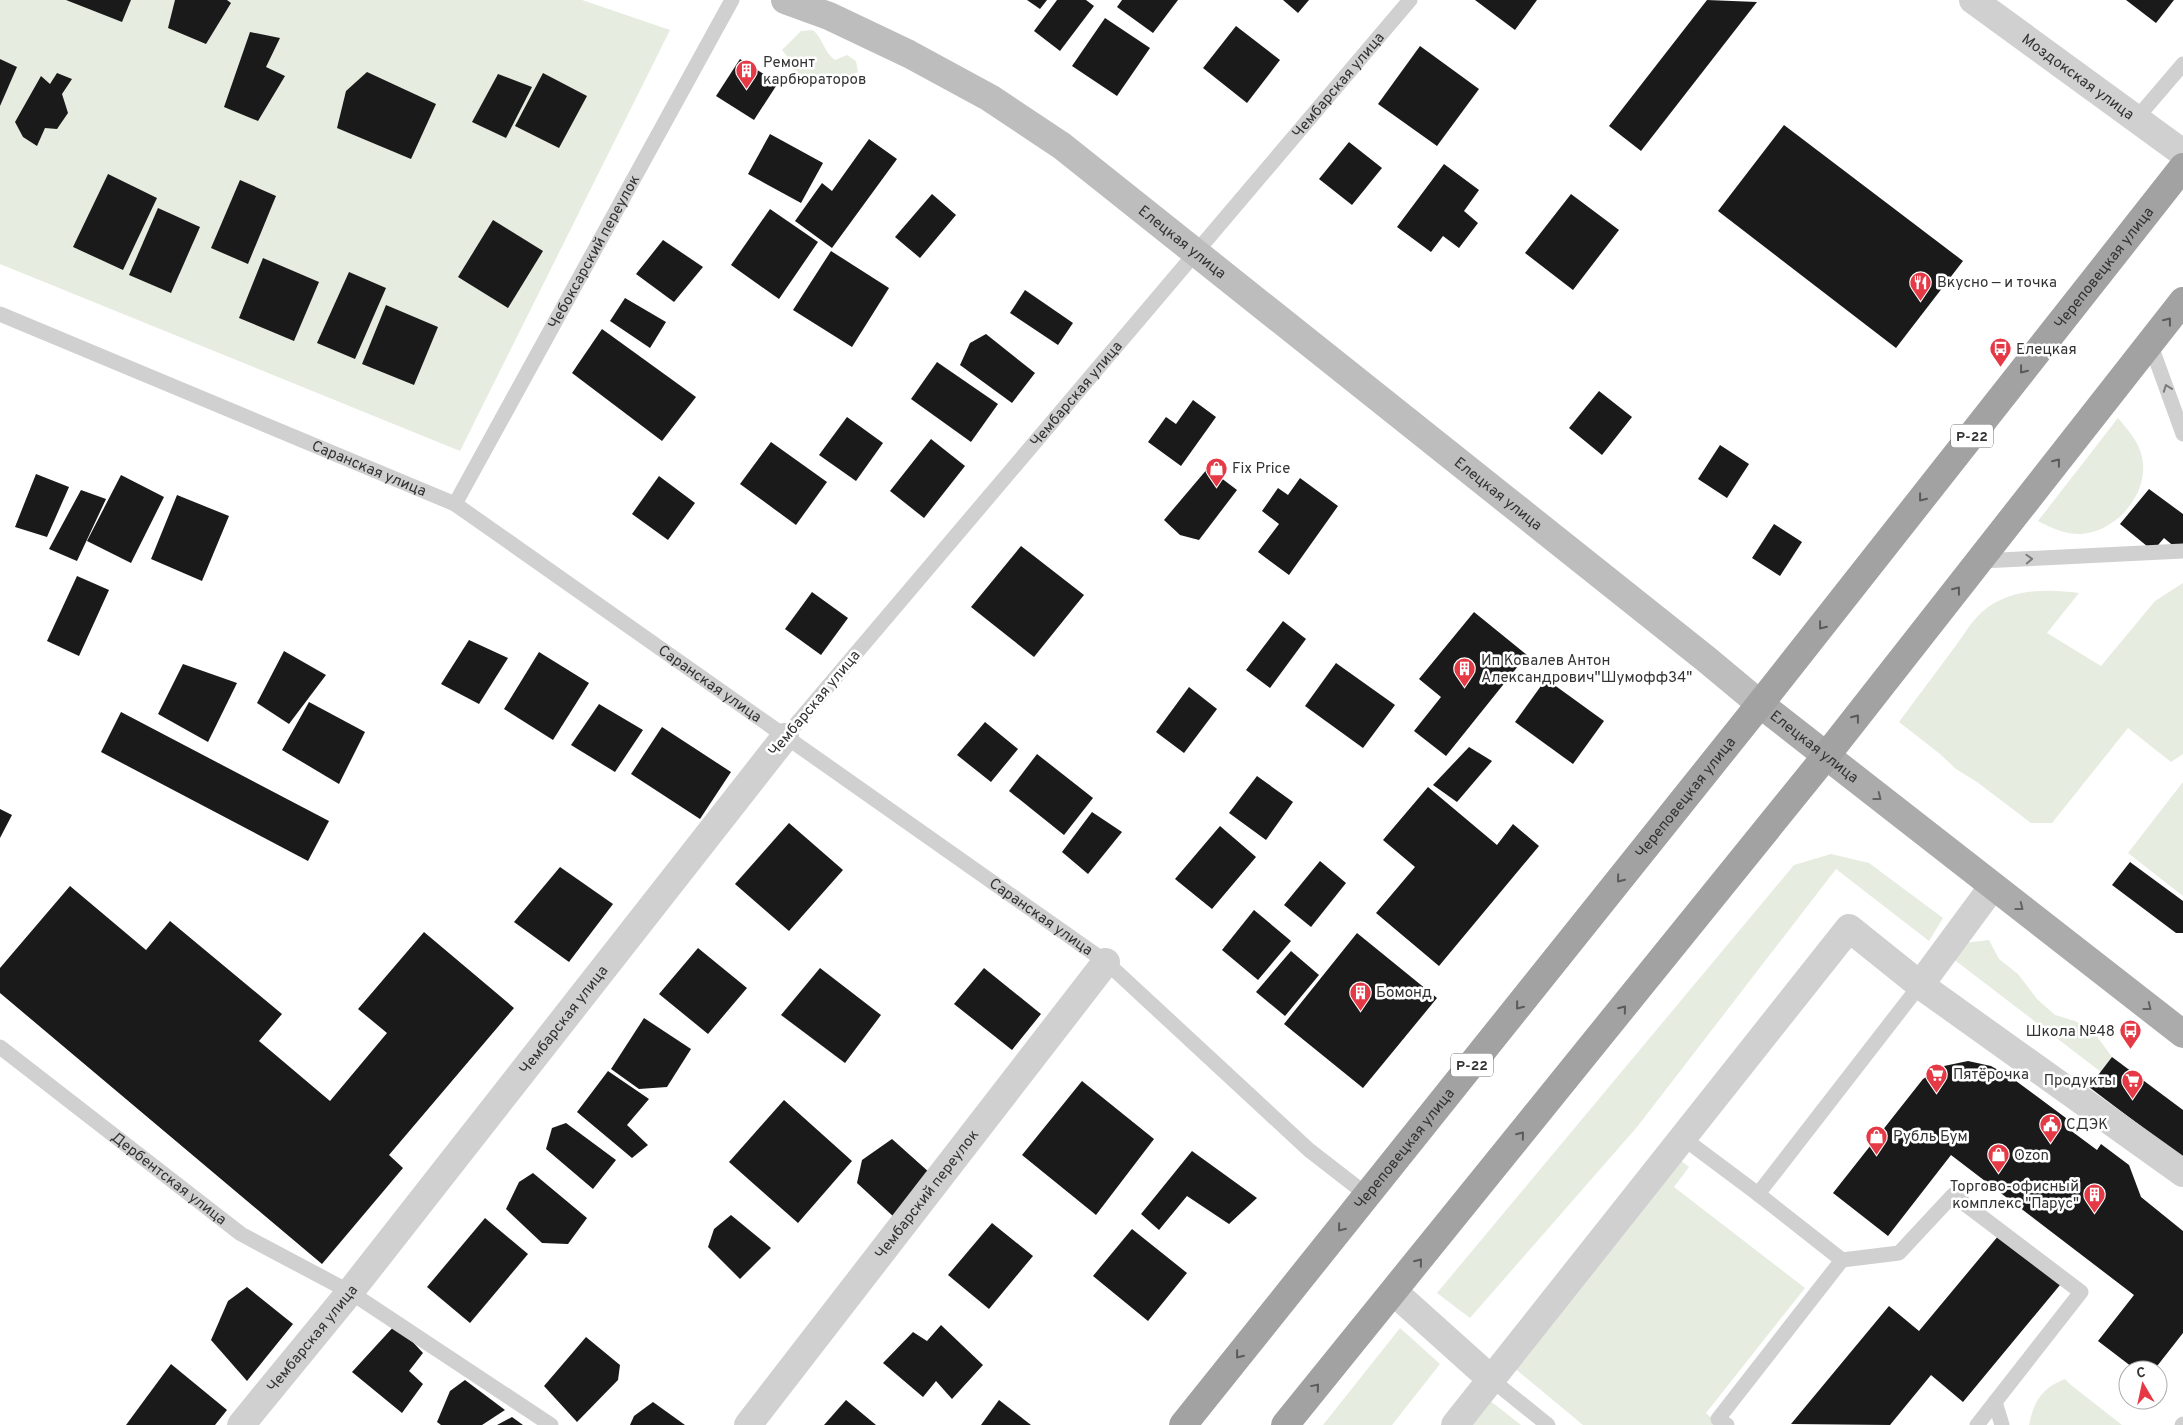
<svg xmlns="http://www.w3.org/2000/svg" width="2183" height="1425" font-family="Overpass,sans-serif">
<rect width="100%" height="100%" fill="#fff"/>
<g fill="#e6ecdf">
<path d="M0 0H582L670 30 460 451 0 264Z"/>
<path d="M813 30C824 40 823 51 835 60L847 55 856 61 858 72 846 77 827 75 818 80 806 81 794 73 792 62 782 50 801 31Z"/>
<path d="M2118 418C2128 430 2139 442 2142 457 2150 493 2117 531 2082 534 2067 535 2051 528 2038 521Z"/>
<path d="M2183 583V754L2171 762 2128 728 2052 823H2031L1977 782 1956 769 1940 754 1899 722C1916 699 1934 675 1951 652 1960 641 1967 628 1976 618 2002 589 2043 588 2079 593L2047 633 2101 666 2155 601Z"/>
<path d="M2183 782V896L2128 853Z"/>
<path d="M1831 854 1869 863 1943 918 1929 941 1836 869 1637 1127 1470 1318 1437 1293 1794 865Z"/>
<path d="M1989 940 1999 959 2018 974 2037 999 2055 1015 2075 1021 2093 1031 2112 1057 2101 1072 1952 958 1964 943Z"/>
<path d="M1675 1156 1689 1167 1674 1187 1805 1288 1706 1413 1719 1425H1583L1512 1366Z"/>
<path d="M1400 1328 1440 1364 1392 1425H1323Z"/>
<path d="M2065 1379 2071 1385 2122 1425H2029C2034 1401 2042 1388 2065 1379Z"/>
<path d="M1489 1400 1521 1425H1469Z"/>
</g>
<g fill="#1a1a1a">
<path d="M66 0H131L122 22Z"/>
<path d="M175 0H227L231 3 206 44 168 28Z"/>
<path d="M1027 0H1047L1040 9Z"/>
<path d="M1057 0H1086L1094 6 1060 51 1034 31Z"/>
<path d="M1122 0H1178L1153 33 1117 7Z"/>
<path d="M1283 0H1309L1298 13Z"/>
<path d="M1475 0H1537L1515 30Z"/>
<path d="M1707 0 1757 2 1641 151 1609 126Z"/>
<path d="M2126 0H2174L2156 23Z"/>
<path d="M1105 18 1150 48 1117 96 1072 66Z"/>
<path d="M1236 26 1280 60 1247 103 1203 68Z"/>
<path d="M250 32 280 38 266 67 285 76 258 121 224 107Z"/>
<path d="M1420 46 1479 89 1437 146 1378 104Z"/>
<path d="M0 59 17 67 0 106Z"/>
<path d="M740 59 778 83 754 120 716 96Z"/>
<path d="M367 72 436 104 411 159 337 128 346 91Z"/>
<path d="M57 73 72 79 62 94 68 113 57 129 45 128 37 146 23 137 15 122 41 76 50 84Z"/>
<path d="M543 73 587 96 559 148 515 126Z"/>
<path d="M498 74 532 87 506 138 472 122Z"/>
<path d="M1784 125 1963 261 1896 348 1718 211Z"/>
<path d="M770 134 823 163 801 203 748 174Z"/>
<path d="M869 139 897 159 832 248 795 221 822 183 832 191Z"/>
<path d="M1349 142 1382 168 1352 205 1319 179Z"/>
<path d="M1444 164 1479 190 1464 211 1478 223 1459 248 1443 236 1431 252 1397 227Z"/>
<path d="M108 174 157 198 123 270 73 247Z"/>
<path d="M240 180 276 196 248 264 211 248Z"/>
<path d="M932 194 956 215 920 258 895 237Z"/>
<path d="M1571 194 1619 230 1573 290 1525 253Z"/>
<path d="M158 208 200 227 171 293 129 275Z"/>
<path d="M770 209 818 242 779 299 731 265Z"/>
<path d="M493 220 543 251 508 308 458 277Z"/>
<path d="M663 240 703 267 674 302 636 274Z"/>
<path d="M831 251 889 288 852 347 793 310Z"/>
<path d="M263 258 319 282 294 341 239 318Z"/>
<path d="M349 272 386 288 355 359 317 343Z"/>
<path d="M1025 290 1073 323 1058 345 1010 313Z"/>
<path d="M625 298 666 322 650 348 610 321Z"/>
<path d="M386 305 438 327 414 385 362 364Z"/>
<path d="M602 329 696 397 662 441 572 373Z"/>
<path d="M986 334 1035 373 1012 403 960 365 970 343Z"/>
<path d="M937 362 998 404 971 442 911 399Z"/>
<path d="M1599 391 1632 417 1602 455 1569 428Z"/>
<path d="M1193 400 1216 417 1181 466 1148 442 1166 417 1176 424Z"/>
<path d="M847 417 883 443 856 481 819 455Z"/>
<path d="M931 439 965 466 924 518 890 491Z"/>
<path d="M771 442 827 482 796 525 740 484Z"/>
<path d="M1720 445 1749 464 1727 498 1698 479Z"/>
<path d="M1208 468 1237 490 1199 540 1180 535 1164 520Z"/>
<path d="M36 474 69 487 47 537 15 527Z"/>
<path d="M121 475 164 497 131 563 87 541Z"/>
<path d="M659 476 695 503 668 540 632 514Z"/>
<path d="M1300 478 1338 506 1289 575 1258 552 1279 524 1262 511 1278 488 1288 495Z"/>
<path d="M2149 489 2183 514V554L2164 538 2153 551 2120 524Z"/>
<path d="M81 490 106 499 77 561 49 549Z"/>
<path d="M177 495 229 516 202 581 151 559Z"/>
<path d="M1774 524 1802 542 1780 576 1752 558Z"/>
<path d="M1021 546 1084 595 1034 657 971 607Z"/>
<path d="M77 576 109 590 79 656 47 641Z"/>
<path d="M812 592 848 618 821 655 785 629Z"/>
<path d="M1474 612 1527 655 1446 756 1414 731 1441 697 1419 679Z"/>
<path d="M1283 621 1306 639 1270 688 1246 670Z"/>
<path d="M469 640 508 658 479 704 441 684Z"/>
<path d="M284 651 326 675 289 724 257 703Z"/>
<path d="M539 652 589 683 553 740 504 709Z"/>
<path d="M1336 663 1395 705 1363 748 1305 706Z"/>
<path d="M183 664 237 683 208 742 158 714Z"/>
<path d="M1546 679 1604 721 1573 764 1515 722Z"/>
<path d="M1189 687 1217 709 1184 753 1156 732Z"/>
<path d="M309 702 365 732 339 784 282 750Z"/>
<path d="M599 704 643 730 615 772 571 745Z"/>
<path d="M121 712 329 821 308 861 101 752Z"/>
<path d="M985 722 1018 749 991 782 957 755Z"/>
<path d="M662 727 731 772 700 819 631 774Z"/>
<path d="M1469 747 1492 761 1457 802 1433 785Z"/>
<path d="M1037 754 1093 798 1064 835 1009 791Z"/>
<path d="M1257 776 1293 802 1266 840 1229 813Z"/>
<path d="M1428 787 1497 845 1513 824 1539 846 1439 966 1376 913 1415 867 1383 840Z"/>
<path d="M0 809 12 815 0 838Z"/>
<path d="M1092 812 1122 832 1088 874 1062 852Z"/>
<path d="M789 823 843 870 789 931 735 884Z"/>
<path d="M1220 826 1256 857 1212 909 1175 879Z"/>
<path d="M1320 861 1346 883 1311 927 1284 905Z"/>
<path d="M2130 862 2183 901V933H2176L2112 885Z"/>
<path d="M560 867 613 904 569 962 514 922Z"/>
<path d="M70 886 146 950 170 921 282 1014 259 1041 330 1101 387 1033 358 1009 424 932 514 1008 389 1155 403 1168 322 1264 0 993V968Z"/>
<path d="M1254 910 1291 941 1258 980 1222 950Z"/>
<path d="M1357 933 1437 998 1363 1088 1284 1024Z"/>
<path d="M698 948 747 988 708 1034 659 994Z"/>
<path d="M1291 951 1319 975 1285 1016 1256 992Z"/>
<path d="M820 968 881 1015 845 1063 781 1015Z"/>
<path d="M984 968 1041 1014 1012 1050 954 1004Z"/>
<path d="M644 1018 691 1049 667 1087 639 1089 611 1069Z"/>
<path d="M2112 1057 2183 1110V1158L2089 1087Z"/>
<path d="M1968 1061 1991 1066 2012 1078 2070 1121 2066 1127 2097 1150 2101 1144 2129 1165 2141 1197 2183 1231V1333L2154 1370H2136L2098 1341 2134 1295 1951 1155 1888 1236 1833 1193 1923 1079 1944 1066Z"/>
<path d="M608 1071 649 1099 627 1125 648 1145 632 1158 577 1112Z"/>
<path d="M1082 1081 1154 1139 1096 1215 1022 1155Z"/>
<path d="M784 1100 852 1161 798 1223 729 1162Z"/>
<path d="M566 1123 616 1160 593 1189 546 1149 552 1128Z"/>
<path d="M892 1139 930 1173 895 1218 857 1183 862 1160Z"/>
<path d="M1192 1151 1257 1198 1229 1224 1187 1196 1159 1230 1141 1214Z"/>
<path d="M533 1173 587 1218 568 1244 542 1243 506 1209 519 1182Z"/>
<path d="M731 1215 771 1248 740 1279 708 1247 714 1229Z"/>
<path d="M485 1218 528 1254 470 1323 427 1287Z"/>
<path d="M992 1223 1033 1256 989 1309 948 1275Z"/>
<path d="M1132 1229 1187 1273 1148 1321 1093 1276Z"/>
<path d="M1999 1235 2060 1285 1963 1402 1931 1375 1890 1425 1791 1424 1889 1306 1919 1331Z"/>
<path d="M247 1287 293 1324 247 1381 211 1340 228 1301Z"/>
<path d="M396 1324 423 1353 409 1371 423 1384 402 1413 352 1372Z"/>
<path d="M941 1325 983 1365 952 1399 936 1381 923 1397 883 1363 913 1332 927 1341Z"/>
<path d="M586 1337 620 1365 618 1380 577 1422 544 1386Z"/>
<path d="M171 1364 227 1410 215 1425H126Z"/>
<path d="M465 1380 505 1410 482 1425H441L437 1422 450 1391Z"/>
<path d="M846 1400 876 1425H824Z"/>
<path d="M999 1400 1031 1425H981Z"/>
<path d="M653 1402 685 1425H630L634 1416Z"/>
<path d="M512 1417 523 1425H497Z"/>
</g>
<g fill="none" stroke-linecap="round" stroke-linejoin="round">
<g stroke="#d0d0d0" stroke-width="15">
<path d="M2136 119 2183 64"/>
<path id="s1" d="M0 314 455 504 1106 962 1309 1150 1367 1195"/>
<path d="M2150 343 2183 434"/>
<path id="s2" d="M455 504 732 0"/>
<path d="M1981 561 2183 551"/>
<path id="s3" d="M785 737 1410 0"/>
<path id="s4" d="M0 1047 241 1234 350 1292 551 1425"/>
<path d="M1683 1138 1758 1194 1920 985"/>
<path d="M1758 1194 1842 1260"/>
<path d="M1492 1380 1548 1425"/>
<path d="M1995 1402 2002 1425"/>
<path d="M1727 1425 1718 1419 1842 1260 1899 1253 1953 1195 2081 1292 1977 1425"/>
<path d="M2182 1425 2183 1424"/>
</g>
<g stroke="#d0d0d0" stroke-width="28">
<path id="s5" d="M1973 0 2183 153"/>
<path d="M1920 985 1993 886"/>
<path d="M1394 1292 1492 1380"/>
<path id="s6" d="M241 1425 350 1292 785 737"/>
<path id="s7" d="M748 1425 1106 962"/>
<path d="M1455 1425 1849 928 1920 985 2183 1173"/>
</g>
<path stroke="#bdbdbd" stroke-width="28" id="s8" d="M785 0 829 16 909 54 990 98 1062 146 1706 659 1760 704"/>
<path stroke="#ababab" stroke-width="28" id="s9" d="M1760 704 2183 1034"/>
<g stroke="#a2a2a2" stroke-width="28">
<path id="s10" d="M1183 1425 1760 704 2183 167"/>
<path d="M1285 1425 1826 756 2183 301"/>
</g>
</g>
<defs><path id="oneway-chevron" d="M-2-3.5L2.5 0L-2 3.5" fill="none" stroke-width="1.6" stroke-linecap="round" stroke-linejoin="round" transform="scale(1.25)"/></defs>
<g stroke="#5a5a5a">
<use href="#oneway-chevron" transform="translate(2168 321) rotate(-52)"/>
<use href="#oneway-chevron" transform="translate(2023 370) rotate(128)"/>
<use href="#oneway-chevron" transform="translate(2057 462) rotate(-52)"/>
<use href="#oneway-chevron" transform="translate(1922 498) rotate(128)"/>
<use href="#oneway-chevron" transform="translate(1957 590) rotate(-52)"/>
<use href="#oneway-chevron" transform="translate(1822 626) rotate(128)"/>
<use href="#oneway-chevron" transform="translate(1856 718) rotate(-52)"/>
<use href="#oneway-chevron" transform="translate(1620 879) rotate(129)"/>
<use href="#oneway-chevron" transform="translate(1519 1006) rotate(129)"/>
<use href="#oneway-chevron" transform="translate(1623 1009) rotate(-51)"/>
<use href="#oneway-chevron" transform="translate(1521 1135) rotate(-51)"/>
<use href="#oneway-chevron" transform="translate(1341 1228) rotate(129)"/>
<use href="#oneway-chevron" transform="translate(1419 1262) rotate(-51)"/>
<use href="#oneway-chevron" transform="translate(1239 1355) rotate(129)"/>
<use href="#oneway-chevron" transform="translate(1316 1387) rotate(-50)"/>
</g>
<g stroke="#7a7a7a">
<use href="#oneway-chevron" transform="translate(2167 388) rotate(-110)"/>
<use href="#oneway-chevron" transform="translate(2029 559) rotate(-2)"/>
</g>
<g stroke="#636363">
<use href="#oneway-chevron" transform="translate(1878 797) rotate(38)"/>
<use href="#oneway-chevron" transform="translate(2020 907) rotate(38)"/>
<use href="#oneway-chevron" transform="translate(2148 1007) rotate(38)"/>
</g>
<defs>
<symbol id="building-pin" viewBox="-11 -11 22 30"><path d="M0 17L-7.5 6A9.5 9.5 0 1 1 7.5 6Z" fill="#e63946" stroke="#fff"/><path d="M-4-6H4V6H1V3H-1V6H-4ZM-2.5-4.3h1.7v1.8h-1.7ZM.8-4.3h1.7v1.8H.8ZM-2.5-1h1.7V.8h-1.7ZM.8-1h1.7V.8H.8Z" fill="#fff"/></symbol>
<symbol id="restaurant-pin" viewBox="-11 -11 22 30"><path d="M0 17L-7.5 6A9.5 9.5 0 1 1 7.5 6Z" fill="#e63946" stroke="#fff"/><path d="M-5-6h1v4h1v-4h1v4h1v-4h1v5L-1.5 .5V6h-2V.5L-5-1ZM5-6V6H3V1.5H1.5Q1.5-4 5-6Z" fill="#fff"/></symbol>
<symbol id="bus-pin" viewBox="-11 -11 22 30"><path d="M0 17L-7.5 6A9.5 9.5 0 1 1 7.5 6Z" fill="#e63946" stroke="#fff"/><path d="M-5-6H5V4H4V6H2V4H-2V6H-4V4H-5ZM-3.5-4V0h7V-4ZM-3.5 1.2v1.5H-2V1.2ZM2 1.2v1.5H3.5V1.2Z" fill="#fff"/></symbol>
<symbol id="shop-pin" viewBox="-11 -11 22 30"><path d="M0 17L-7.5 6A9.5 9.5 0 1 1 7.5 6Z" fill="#e63946" stroke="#fff"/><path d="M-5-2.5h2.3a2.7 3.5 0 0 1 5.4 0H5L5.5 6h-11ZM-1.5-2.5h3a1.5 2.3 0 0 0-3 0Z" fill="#fff"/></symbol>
<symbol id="supermarket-pin" viewBox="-11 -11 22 30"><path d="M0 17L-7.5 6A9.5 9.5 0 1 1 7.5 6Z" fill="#e63946" stroke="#fff"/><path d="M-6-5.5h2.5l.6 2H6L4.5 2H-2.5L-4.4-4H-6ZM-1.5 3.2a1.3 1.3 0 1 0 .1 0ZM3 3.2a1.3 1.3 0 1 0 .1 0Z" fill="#fff"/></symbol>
<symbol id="civic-pin" viewBox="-11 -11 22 30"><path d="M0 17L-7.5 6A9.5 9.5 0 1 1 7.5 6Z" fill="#e63946" stroke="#fff"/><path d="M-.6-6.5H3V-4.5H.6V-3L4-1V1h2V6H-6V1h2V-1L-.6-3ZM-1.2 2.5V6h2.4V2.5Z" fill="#fff"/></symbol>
</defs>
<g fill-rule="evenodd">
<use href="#building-pin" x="734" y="58" width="25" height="34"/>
<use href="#restaurant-pin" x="1908" y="270" width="25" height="34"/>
<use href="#bus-pin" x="1988" y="336" width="25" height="34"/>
<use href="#shop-pin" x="1204" y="456" width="25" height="34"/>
<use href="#building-pin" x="1452" y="656" width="25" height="34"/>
<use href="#building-pin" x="1348" y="980" width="25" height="34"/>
<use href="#bus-pin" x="2118" y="1018" width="25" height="34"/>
<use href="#supermarket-pin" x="1924" y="1062" width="25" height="34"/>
<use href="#supermarket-pin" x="2120" y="1068" width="25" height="34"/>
<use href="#civic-pin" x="2038" y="1112" width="25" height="34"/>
<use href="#shop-pin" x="1864" y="1124" width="25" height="34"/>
<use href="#shop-pin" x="1986" y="1142" width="25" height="34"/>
<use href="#building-pin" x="2082" y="1182" width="25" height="34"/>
</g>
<g text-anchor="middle" stroke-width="5" stroke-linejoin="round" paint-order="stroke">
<g fill="#fff" stroke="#707070" stroke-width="1">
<rect x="1951" y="424.5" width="42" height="23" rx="4"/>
<rect x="1451" y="1053.5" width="42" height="23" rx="4"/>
</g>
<g font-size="14" font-weight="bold" fill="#333">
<text x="1972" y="441">Р-22</text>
<text x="1472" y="1070">Р-22</text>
</g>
<g font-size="15" fill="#333" stroke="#fff" text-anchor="start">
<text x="763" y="67">Ремонт<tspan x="763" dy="17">карбюраторов</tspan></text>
<text x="1937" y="287">Вкусно — и точка</text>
<text x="2016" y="354">Елецкая</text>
<text x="1232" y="473">Fix Price</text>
<text x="1481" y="665">Ип Ковалев Антон<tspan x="1481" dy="17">Александрович"Шумофф34"</tspan></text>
<text x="1376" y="997">Бомонд</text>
<text x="2115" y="1036" text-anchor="end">Школа №48</text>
<text x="1953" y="1079">Пятёрочка</text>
<text x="2116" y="1085" text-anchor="end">Продукты</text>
<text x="2066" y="1129">СДЭК</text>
<text x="1893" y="1141">Рубль Бум</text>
<text x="2014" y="1160">Ozon</text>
<text x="2079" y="1191" text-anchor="end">Торгово-офисный<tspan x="2079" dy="17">комплекс "Парус"</tspan></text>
</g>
<g font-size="15" fill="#333" stroke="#fff">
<text dy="5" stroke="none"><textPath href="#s5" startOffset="130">Моздокская улица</textPath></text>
<text dy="5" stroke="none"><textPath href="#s3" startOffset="855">Чембарская улица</textPath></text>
<text dy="5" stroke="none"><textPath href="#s8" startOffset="468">Елецкая улица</textPath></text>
<text dy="5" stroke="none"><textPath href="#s2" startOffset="288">Чебоксарский переулок</textPath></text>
<text dy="5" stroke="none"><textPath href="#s10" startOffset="1479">Череповецкая улица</textPath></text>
<text dy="5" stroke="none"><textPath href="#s3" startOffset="450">Чембарская улица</textPath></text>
<text dy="5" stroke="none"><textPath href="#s1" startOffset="400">Саранская улица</textPath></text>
<text dy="5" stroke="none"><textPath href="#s8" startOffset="872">Елецкая улица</textPath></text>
<text dy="5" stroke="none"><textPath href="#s1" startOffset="805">Саранская улица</textPath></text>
<text transform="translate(814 703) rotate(-50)" y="5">Чембарская улица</text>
<text dy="5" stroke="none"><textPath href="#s9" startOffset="69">Елецкая улица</textPath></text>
<text dy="5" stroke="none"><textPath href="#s10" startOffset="804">Череповецкая улица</textPath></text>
<text dy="5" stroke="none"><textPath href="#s1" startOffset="1210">Саранская улица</textPath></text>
<text dy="5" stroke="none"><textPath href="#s6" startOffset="518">Чембарская улица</textPath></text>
<text dy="5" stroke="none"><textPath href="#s10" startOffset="354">Череповецкая улица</textPath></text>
<text dy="5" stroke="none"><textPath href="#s4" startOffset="214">Дербентская улица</textPath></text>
<text dy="5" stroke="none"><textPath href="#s7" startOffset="292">Чембарский переулок</textPath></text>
<text dy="5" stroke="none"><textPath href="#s6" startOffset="112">Чембарская улица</textPath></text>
</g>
</g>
<g transform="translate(2143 1385) rotate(351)"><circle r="24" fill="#ffffff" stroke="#adadad"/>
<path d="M0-4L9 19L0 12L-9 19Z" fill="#e63946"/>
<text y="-8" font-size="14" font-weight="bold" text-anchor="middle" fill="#333333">С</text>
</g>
</svg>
